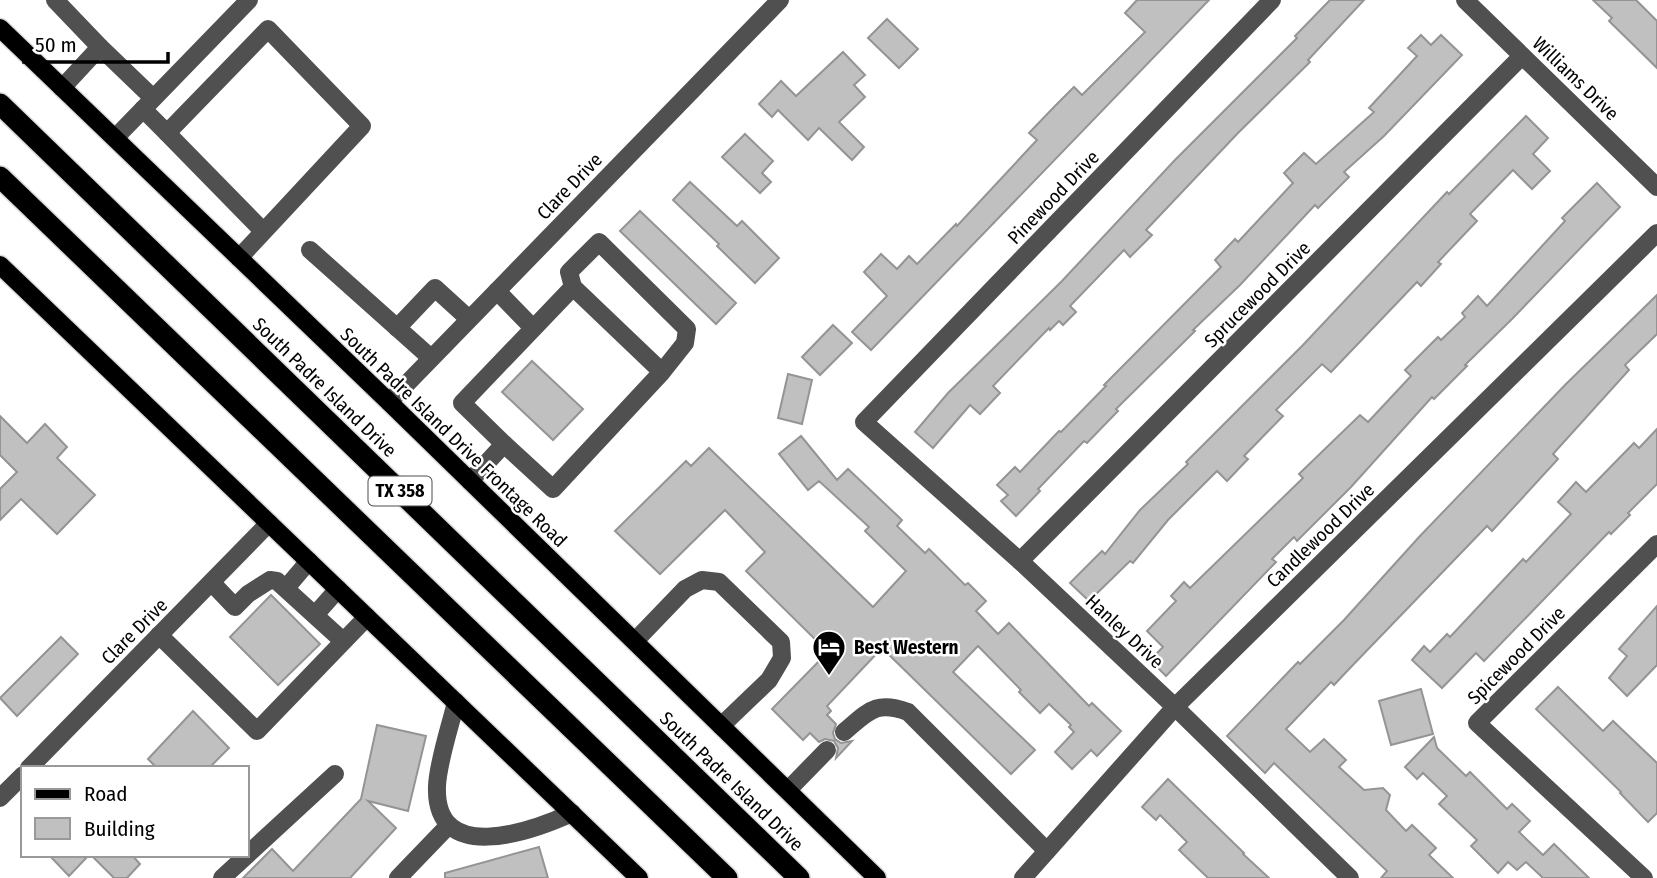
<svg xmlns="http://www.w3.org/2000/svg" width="1657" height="878" font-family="'Fira Sans Condensed',sans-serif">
<rect width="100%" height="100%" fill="#fff"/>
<g fill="#c0c0c0" stroke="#949494" stroke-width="2">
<path d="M1137 0H1209L871 350 852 332 887 296 864 272 881 254 897 269 909 256 917 264 956 224 957 226 1037 140 1029 133 1055 106 1074 87 1082 95 1145 32 1125 13Z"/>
<path d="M1330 0H1364L1308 60 1310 62 1238 133 1146 230 1152 235 1130 257 1124 250 1070 306 1076 312 1063 325 1059 321 1050 330 1049 328 993 386 1000 393 980 414 970 405 933 448 915 432 948 393 1062 281 1174 161 1297 38 1295 36Z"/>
<path d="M1593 0H1636L1657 21V68L1609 21 1612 18Z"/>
<path d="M887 19 918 49 899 68 868 38Z"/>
<path d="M1421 35 1431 45 1441 35 1462 55 1384 136 1344 172 1349 177 1318 208 1315 205 1240 285 1193 330 1195 331 1116 409 1118 411 1087 443 1084 441 1038 489 1040 491 1016 516 1001 501 1008 495 997 485 1015 467 1020 472 1059 431 1061 432 1106 386 1104 385 1221 267 1215 260 1235 239 1238 242 1293 183 1284 173 1304 153 1316 164 1374 112 1369 108 1417 56 1408 48Z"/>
<path d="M843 52 865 75 854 85 865 97 839 122 864 147 852 160 819 128 808 140 778 110 772 117 759 104 781 81 796 96Z"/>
<path d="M1526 116 1548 138 1533 154 1550 171 1532 189 1513 170 1470 214 1477 221 1438 262 1441 264 1421 286 1417 282 1331 372 1322 364 1276 410 1283 416 1244 456 1248 459 1227 481 1217 471 1168 520 1133 563 1130 561 1089 601 1070 583 1102 551 1105 554 1140 510 1188 464 1186 462 1303 345 1447 192 1449 194Z"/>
<path d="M745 134 773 161 762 173 771 182 760 193 722 157Z"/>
<path d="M690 182 737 226 742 221 779 258 755 283 717 246 719 244 673 200Z"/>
<path d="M1597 183 1620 207 1512 319 1465 365 1467 366 1434 399 1432 397 1351 487 1297 541 1294 537 1272 559 1276 562 1166 676 1150 660 1163 647 1147 631 1176 601 1171 596 1184 582 1190 588 1303 478 1299 474 1360 415 1368 422 1411 376 1405 370 1438 337 1441 340 1465 317 1462 313 1478 296 1487 306 1565 221 1562 218Z"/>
<path d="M640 211 736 303 716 324 620 231Z"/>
<path d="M1657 295V334L1625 365 1629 370 1553 454 1558 459 1492 531 1487 526 1351 667 1334 685 1331 682 1286 729 1310 752 1324 739 1346 760 1339 767 1364 790 1383 788 1390 795 1386 810 1406 831 1412 825 1436 848 1429 855 1453 878H1381L1387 871 1274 763 1265 773 1227 736 1298 662 1300 664 1344 620 1420 536 1565 385Z"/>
<path d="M833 325 852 343 820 375 802 357Z"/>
<path d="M532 361 583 409 553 440 502 392Z"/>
<path d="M788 374 812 380 802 424 778 418Z"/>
<path d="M0 416 27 443 45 424 67 447 57 458 95 495 57 534 21 499 0 520V489L17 472 0 455Z"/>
<path d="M1657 429V484L1628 513 1630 515 1611 534 1609 532 1484 661 1476 653 1442 688 1412 660 1424 646 1430 652 1447 634 1450 637 1523 559 1526 562 1571 514 1558 502 1576 482 1586 492 1634 443 1639 448Z"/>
<path d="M801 436 837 480 848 469 902 520 897 526 925 553 929 549 965 585 968 583 986 601 976 611 998 634 1009 623 1089 706 1092 703 1121 731 1097 756 1091 750 1072 769 1055 752 1074 732 1069 727 1071 725 1049 704 1040 713 1019 692 1021 690 978 646 953 672 1035 750 1011 774 882 648 827 706 831 711 827 715 836 724 833 733 835 739 841 743 852 741 836 758 838 748 834 741 825 739 819 742 810 733 803 740 772 709 828 652 746 571 765 552 725 510 660 574 615 531 686 461 691 466 709 448 873 607 906 571 865 531 869 527 819 481 808 490 779 454Z"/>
<path d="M271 595 320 644 278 685 230 637Z"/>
<path d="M1657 606V665L1627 696 1609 678 1627 656 1619 649Z"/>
<path d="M61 637 78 654 17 716 0 698Z"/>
<path d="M1558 687 1603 731 1613 721 1657 763V813L1648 822 1620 793 1621 792 1536 709Z"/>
<path d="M1421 689 1433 734 1391 745 1379 701Z"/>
<path d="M193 711 229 748 209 768H157L148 759Z"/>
<path d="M377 725 426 736 408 811 368 801 396 828 350 878H243L272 849 293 871 361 799Z"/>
<path d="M1434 737 1437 748 1466 776 1470 772 1507 809 1512 804 1530 821 1519 832 1543 855 1554 844 1589 878H1543L1526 862 1517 870 1508 862 1498 873 1471 846 1477 840 1439 804 1447 796 1423 773 1417 779 1405 767Z"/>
<path d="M1168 779 1244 853 1243 854 1269 878H1208L1179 850 1187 842 1160 815 1156 820 1142 807Z"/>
<path d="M539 847 548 878H445V873Z"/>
<path d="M49 855H89L69 876Z"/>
<path d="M91 855H132L140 864 127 878H114Z"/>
</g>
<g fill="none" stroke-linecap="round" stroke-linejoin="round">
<defs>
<g id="major">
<path d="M0 28 389 402 877 878"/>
<path d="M0 265 639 878"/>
</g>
<g id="highway">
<path d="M0 104 799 878"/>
<path d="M0 177 727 878"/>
</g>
</defs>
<use href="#major" stroke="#dbdbdb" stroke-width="21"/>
<use href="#highway" stroke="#dbdbdb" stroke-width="24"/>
<g stroke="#505050" stroke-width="18">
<path d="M55 0 100 47 62 88"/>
<path d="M1272 0 864 422 1020 561 1175 707 1350 878"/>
<path d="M1465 0 1657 187"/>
<path d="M100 47 153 98"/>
<path d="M143 109 167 133 268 29 362 126 239 258"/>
<path d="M167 133 263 231"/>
<path d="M115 138 249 0"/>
<path d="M310 250 431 358"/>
<path d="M497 291 533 328"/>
<path d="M397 328 435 288 469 319"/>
<path d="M389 402 780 0"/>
<path d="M504 444 462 403 573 287"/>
<path d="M470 481 504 444 553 489 662 372 685 343 687 329 599 242 569 272 573 287 662 372"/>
<path d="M1020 561 1522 56"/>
<path d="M212 583 235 607 248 594 270 580 277 581 343 641"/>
<path d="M286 588 309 561"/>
<path d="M315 615 338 589"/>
<path d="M159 635 257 731 367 617"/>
<path d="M635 641 685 589 702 580 719 582 781 642 782 658 769 680 721 726"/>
<path d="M456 702C450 727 438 762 437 786 434 866 530 832 572 813"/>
<path d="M844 732C868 712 875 700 908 712L1047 851"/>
<path d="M29 768 269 523"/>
<path d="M788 790 827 750"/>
<path d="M0 798 23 775"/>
<path d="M222 878 335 774"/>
<path d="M398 878 449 825"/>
<path d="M1023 878 1175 707 1657 233"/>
<path d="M1644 878 1477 723 1657 544"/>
</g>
<use href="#major" stroke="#000" stroke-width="18"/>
<use href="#highway" stroke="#000" stroke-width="21"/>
</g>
<defs>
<symbol id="hotel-pin" viewBox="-11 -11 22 30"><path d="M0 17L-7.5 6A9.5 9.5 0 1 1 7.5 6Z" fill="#000" stroke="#fff"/><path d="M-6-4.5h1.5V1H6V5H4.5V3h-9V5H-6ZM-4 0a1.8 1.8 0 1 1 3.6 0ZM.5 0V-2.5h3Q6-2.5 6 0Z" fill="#fff"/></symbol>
</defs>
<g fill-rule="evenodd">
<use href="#hotel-pin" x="810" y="628" width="38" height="52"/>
</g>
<g text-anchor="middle" stroke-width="5" stroke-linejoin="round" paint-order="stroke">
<rect fill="#fff" stroke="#4c4c4c" stroke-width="2" x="368.5" y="476.5" width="63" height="29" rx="5"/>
<g font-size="18" font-weight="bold" fill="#000">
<text x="400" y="497">TX 358</text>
</g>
<g font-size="19" fill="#000" stroke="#fff">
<text transform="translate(1576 78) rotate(44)" y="7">Williams Drive</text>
<text transform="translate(569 186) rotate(-46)" y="7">Clare Drive</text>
<text transform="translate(1053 197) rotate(-46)" y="7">Pinewood Drive</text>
<text transform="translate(1257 294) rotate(-45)" y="7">Sprucewood Drive</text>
<text transform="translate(325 387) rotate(44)" y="7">South Padre Island Drive</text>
<text transform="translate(454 437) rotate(44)" y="7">South Padre Island Drive Frontage Road</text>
<text transform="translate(1320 535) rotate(-44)" y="7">Candlewood Drive</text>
<text transform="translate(134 631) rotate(-45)" y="7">Clare Drive</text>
<text transform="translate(1125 631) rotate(43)" y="7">Hanley Drive</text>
<text transform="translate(1516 655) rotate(-45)" y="7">Spicewood Drive</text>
<text transform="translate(732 781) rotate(44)" y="7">South Padre Island Drive</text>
</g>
<g font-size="19" font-weight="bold" fill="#000" stroke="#fff" text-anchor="start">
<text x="854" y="654">Best Western</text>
</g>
</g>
<rect x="21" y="766" width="228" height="91" fill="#ffffff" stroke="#999999" stroke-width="2"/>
<rect x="35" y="789" width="35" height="10" fill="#000000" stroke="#999999" stroke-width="2"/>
<text x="84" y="801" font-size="21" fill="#000000">Road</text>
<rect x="35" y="818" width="35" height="21" fill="#c0c0c0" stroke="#999999" stroke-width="2"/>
<text x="84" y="836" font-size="21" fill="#000000">Building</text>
<path d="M24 52v10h144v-10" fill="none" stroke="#000000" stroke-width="3.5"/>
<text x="35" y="52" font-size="21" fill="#000000" stroke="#ffffff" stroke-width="5" paint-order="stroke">50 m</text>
</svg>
